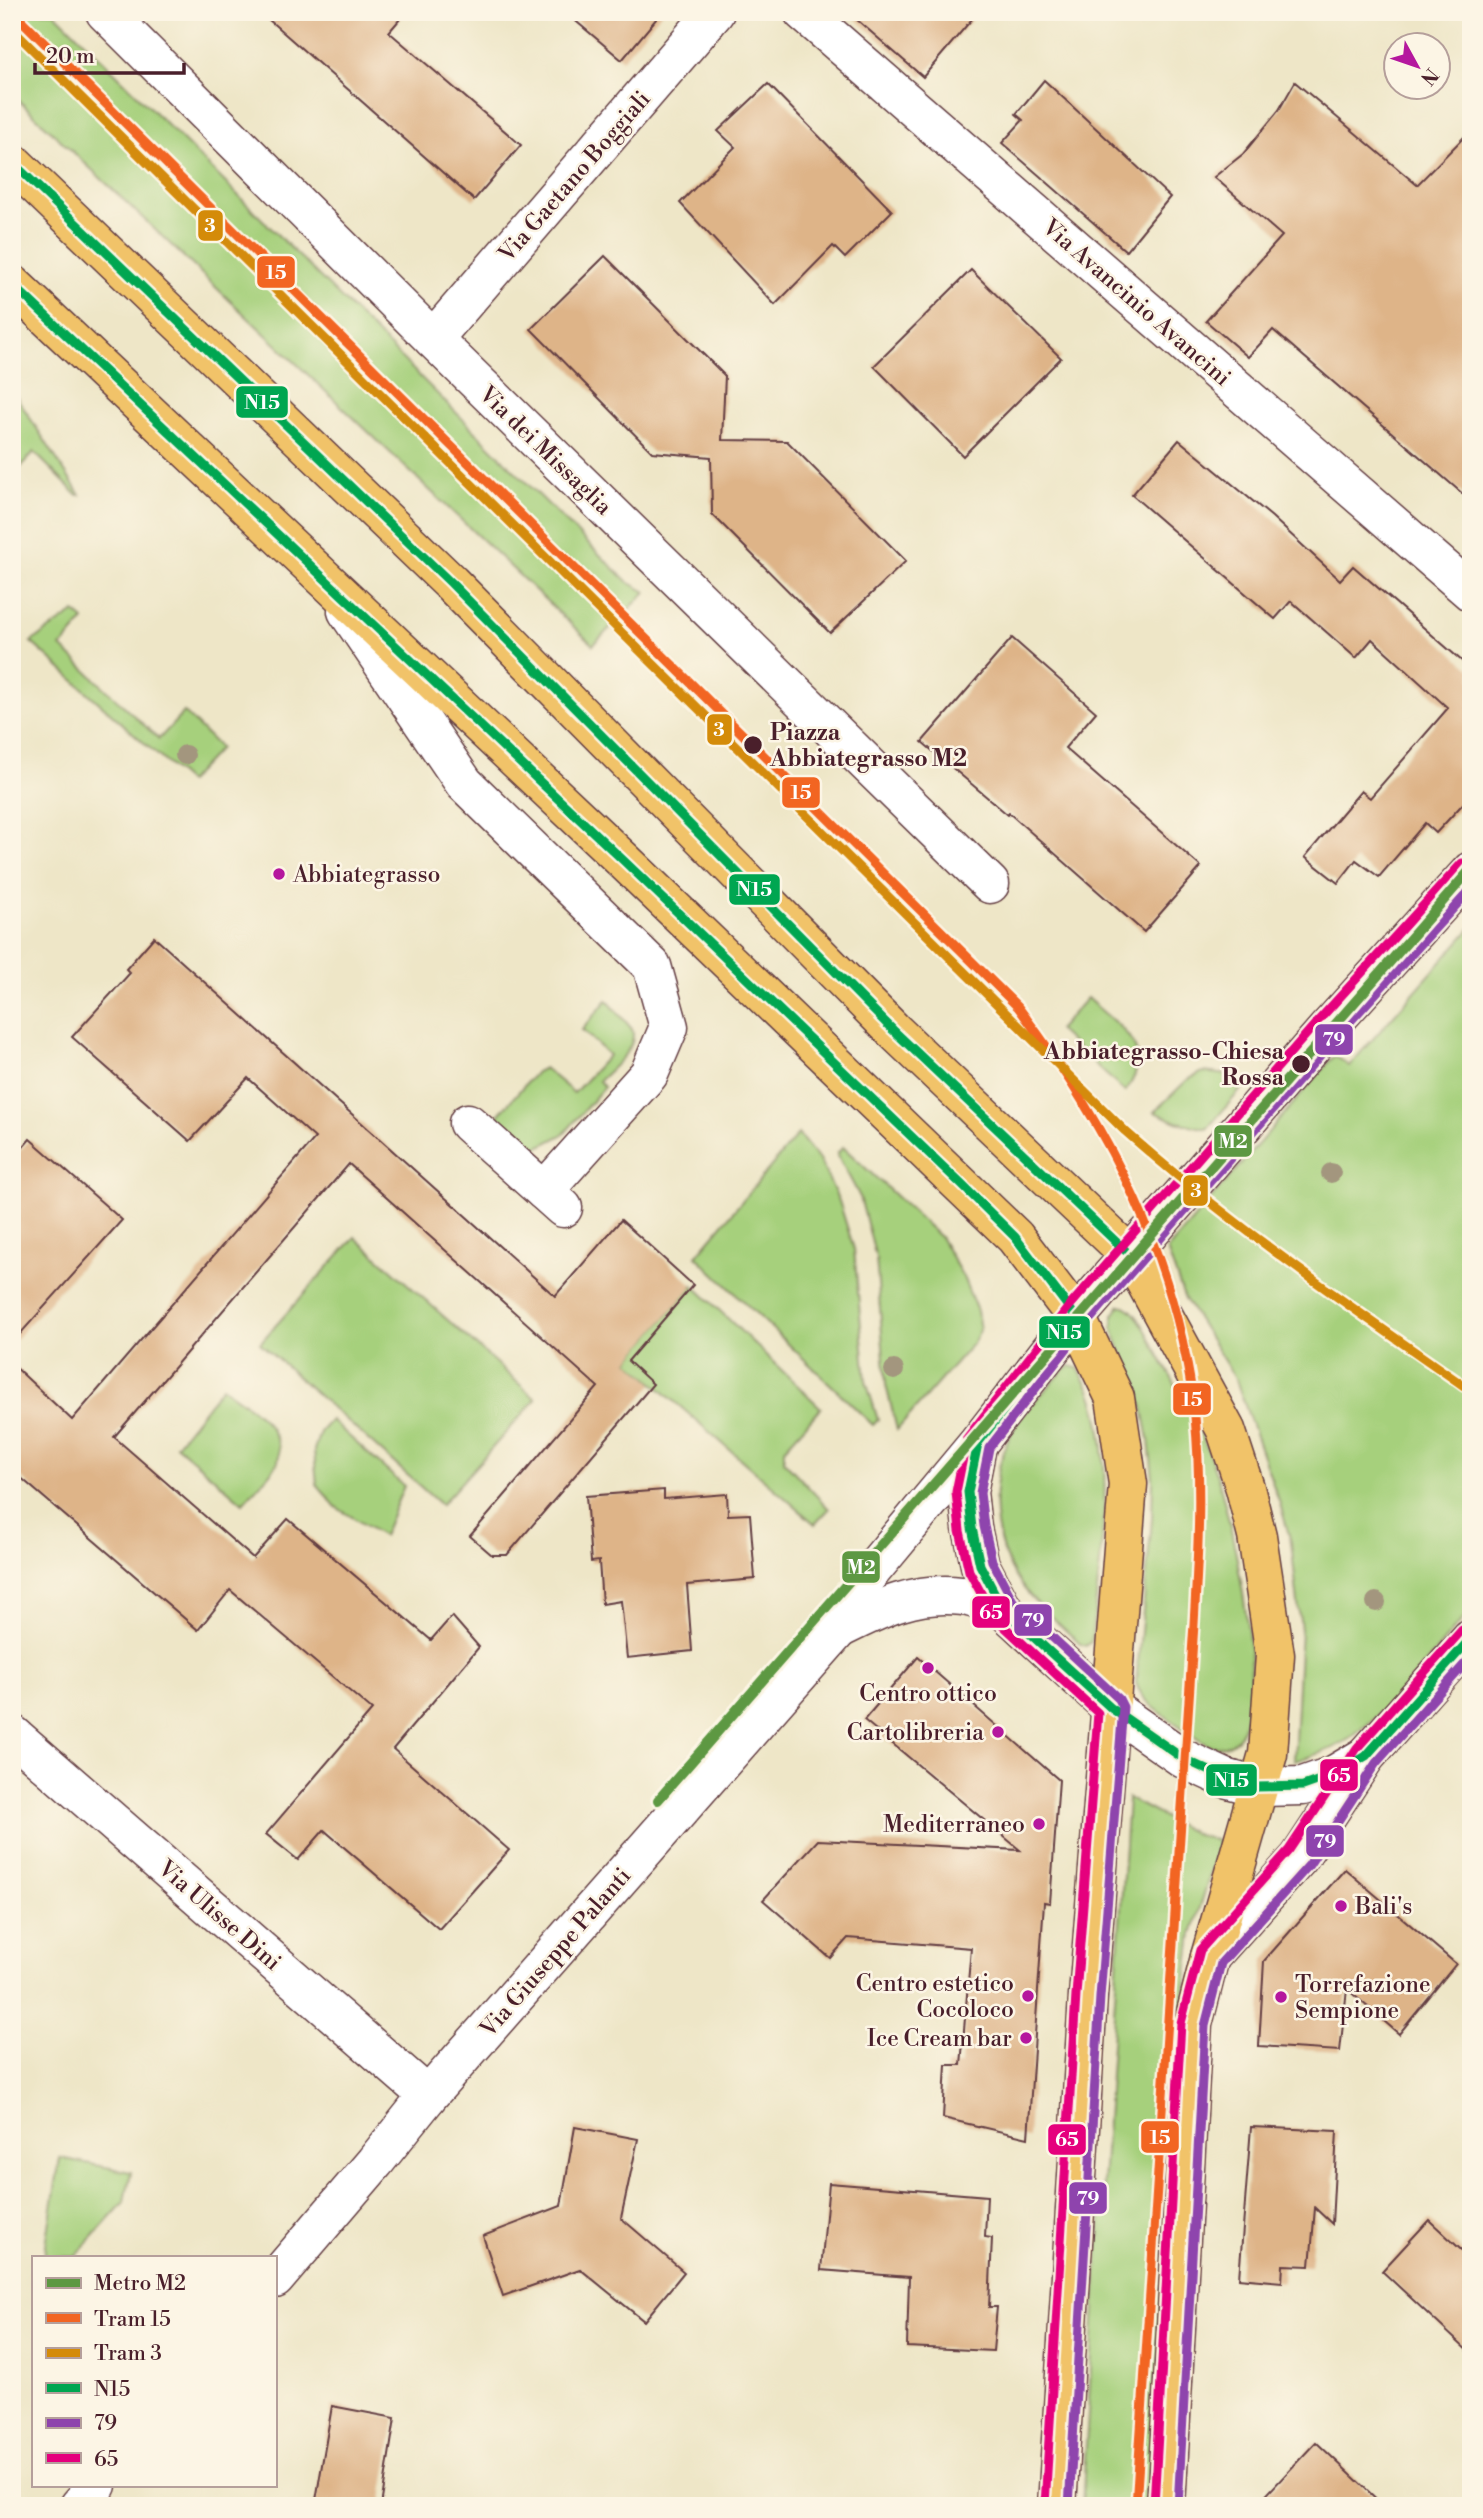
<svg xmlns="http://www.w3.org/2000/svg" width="1483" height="2518" font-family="'Libre Bodoni',serif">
<rect width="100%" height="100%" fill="#fcf5e5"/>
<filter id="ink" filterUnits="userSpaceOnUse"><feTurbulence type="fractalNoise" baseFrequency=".0143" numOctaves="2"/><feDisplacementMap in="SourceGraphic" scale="14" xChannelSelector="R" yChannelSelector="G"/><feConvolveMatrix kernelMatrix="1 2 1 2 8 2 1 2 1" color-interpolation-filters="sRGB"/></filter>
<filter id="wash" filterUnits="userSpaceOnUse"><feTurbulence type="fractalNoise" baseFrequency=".00686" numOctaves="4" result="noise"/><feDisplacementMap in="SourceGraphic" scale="28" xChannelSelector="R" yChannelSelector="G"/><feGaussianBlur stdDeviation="1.57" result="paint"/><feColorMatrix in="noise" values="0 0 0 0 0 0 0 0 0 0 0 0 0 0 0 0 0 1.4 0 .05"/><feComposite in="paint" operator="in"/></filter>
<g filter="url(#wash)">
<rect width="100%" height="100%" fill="#eee6c7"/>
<g fill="#a6d07c" stroke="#787854" stroke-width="2">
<path d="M12 12H54L572 528 628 582 646 592 593 645 12 94Z"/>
<path d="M12 390 80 495H77L34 452 12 477Z"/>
<path d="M75 612 84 620 61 647 159 739 184 712 220 748 188 782 31 642Z"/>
<path d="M1471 928V1610C1433 1652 1395 1706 1349 1739 1332 1750 1313 1756 1294 1761L1301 1630 1291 1542 1280 1504 1236 1380 1184 1297 1167 1250 1335 1055 1349 1066Z"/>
<path d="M1087 998C1118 1027 1159 1047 1125 1092L1058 1030Z"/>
<path d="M607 1000 632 1029C639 1048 611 1068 599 1081L604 1087 564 1134 535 1149 515 1137 498 1115 536 1072 544 1068 574 1093 609 1055 582 1030Z"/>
<path d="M1203 1072 1228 1075 1244 1086 1207 1129 1177 1122 1154 1112 1187 1080Z"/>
<path d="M798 1134 820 1161 839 1201 854 1249 866 1381 878 1420 873 1425 696 1256Z"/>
<path d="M843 1147 940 1237 963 1277 977 1311 980 1330 974 1342 897 1430 886 1385 876 1258 860 1197 837 1154Z"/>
<path d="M355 1237 536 1399 441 1505 260 1343Z"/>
<path d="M693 1285 821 1408 784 1449V1461L829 1509 815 1524 628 1361Z"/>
<path d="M1120 1305C1136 1306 1151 1340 1158 1354 1180 1392 1202 1431 1216 1473 1228 1507 1290 1763 1212 1746 1202 1744 1193 1735 1185 1730 1167 1716 1143 1705 1136 1683L1152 1519 1153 1479 1149 1440 1142 1403 1113 1330V1315Z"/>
<path d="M1070 1366 1078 1368C1082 1376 1088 1384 1091 1392 1117 1460 1099 1570 1091 1642L1086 1646 1080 1644C1058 1622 1030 1601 1014 1574 990 1533 990 1478 1010 1436 1022 1411 1046 1390 1064 1370Z"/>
<path d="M222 1387C245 1404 286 1427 278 1461 275 1471 251 1493 243 1503L176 1445Z"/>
<path d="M331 1420 404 1486 383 1536 336 1507 317 1485 314 1450 320 1432Z"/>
<path d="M1128 1798 1199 1836 1220 1841 1192 1934 1181 2020 1151 2506H1082Z"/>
<path d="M60 2158 131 2172 125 2201 75 2257H44Z"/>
</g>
<g id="blocks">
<g fill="#deb488">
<path d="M260 12H406L389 32 521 145 474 200Z"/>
<path d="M565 12H662L622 60Z"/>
<path d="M848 12H978L923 77Z"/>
<path d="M1044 80 1170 197 1126 251 1002 143 1023 120 1016 114Z"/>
<path d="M1295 82 1417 185 1471 130V501L1273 330 1248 357 1206 321 1282 236 1214 177 1243 154 1279 110Z"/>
<path d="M768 84 892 211 845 258 833 246 775 305 680 203 735 147 718 131Z"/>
<path d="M605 256 725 376 722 440 787 441 906 561 830 633 712 514 711 457 652 452 531 329Z"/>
<path d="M971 270 1061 358 963 456 874 366Z"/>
<path d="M1179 440 1272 517 1340 580 1353 566 1471 669V795L1436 833 1425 823 1379 877 1356 860 1338 883 1305 857 1361 791 1370 798 1448 708 1372 639 1356 658 1291 601 1275 619 1132 495Z"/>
<path d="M1012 638 1096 712 1065 748 1201 867 1144 932 1009 813 1008 815 922 742Z"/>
<path d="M154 937 555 1296 621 1220 693 1285 628 1361 653 1384 507 1555H492L470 1536 598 1387 349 1164 114 1437 253 1558 288 1519 431 1640 452 1616 479 1647 393 1749 509 1850 439 1929 324 1830 298 1860 266 1834 372 1710 230 1590 198 1630 12 1470V1364L72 1420 315 1138 248 1078 190 1141 72 1037 130 973 126 969Z"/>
<path d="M30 1139 122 1220 12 1343V1160Z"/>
<path d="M664 1490V1499L727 1494 728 1515 750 1514 755 1579 687 1585 692 1651 627 1658 621 1601 602 1604 599 1561 591 1562 586 1496Z"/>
<path d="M918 1657 1059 1780 1050 1903 1044 1902 1028 2138 943 2118 946 2065H961L971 1948 848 1938 830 1958 763 1900 818 1840 1020 1850 864 1720Z"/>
<path d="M1345 1869 1456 1964 1399 2034 1347 1989 1340 2051 1259 2046 1264 1961Z"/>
<path d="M575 2127 638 2139 621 2218 684 2272 644 2321 580 2269 503 2296 483 2236 561 2206Z"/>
<path d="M1251 2127 1337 2131 1332 2224 1315 2208 1310 2266 1283 2265 1282 2282 1239 2278Z"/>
<path d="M829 2183 987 2196 985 2237 992 2238 989 2307H997L993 2351 907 2347 909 2277 821 2270Z"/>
<path d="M1429 2220 1471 2259V2354L1382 2271Z"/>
<path d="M332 2406 395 2418 381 2506H315Z"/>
<path d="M1316 2442 1384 2506H1256Z"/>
</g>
</g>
</g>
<g filter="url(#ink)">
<use href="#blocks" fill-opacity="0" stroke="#633d42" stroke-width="2"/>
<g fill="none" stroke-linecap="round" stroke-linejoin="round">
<defs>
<g id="minor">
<path d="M105 12 433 339 990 884"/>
<path d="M803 12 1471 592"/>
<path d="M433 339 715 12"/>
<path d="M347 611 464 783 652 966 669 1027 649 1074 544 1191"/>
<path d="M468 1123 563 1208"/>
<path d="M977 1446 968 1492 972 1528 980 1565 1003 1609 1111 1708 1184 1759 1225 1778 1257 1787 1303 1786 1334 1775 1366 1756"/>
<path d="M839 1629C879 1609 915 1590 962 1596 975 1597 990 1605 1003 1609"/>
<path d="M12 1734 428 2096"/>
<path d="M1210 1957 1299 1858 1366 1756 1471 1638"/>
<path d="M275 2279 375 2162 428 2096 839 1629 864 1580 978 1443 1076 1317 1327 1029 1471 871"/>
<path d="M79 2506 97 2485"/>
</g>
<g id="major">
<path d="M12 162 451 583 893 1030 1131 1256 1226 1430 1245 1488 1257 1536 1275 1655 1268 1754 1210 1957 1193 2024 1166 2506"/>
<path d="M12 284 624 861 1015 1237 1076 1317 1115 1398 1128 1484 1088 1996 1057 2506"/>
</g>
</defs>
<use href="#minor" stroke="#633d42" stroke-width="41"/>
<use href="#major" stroke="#633d42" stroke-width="41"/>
<use href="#minor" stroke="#fff" stroke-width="38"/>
<use href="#major" stroke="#f1c369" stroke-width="38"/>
<defs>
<g id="bus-1">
<path d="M12 162 451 583 893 1030 1131 1256 1327 1029 1471 871"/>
<path d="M12 284 624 861 961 1184 1015 1237 1076 1317 978 1443 968 1492 972 1528 980 1565 1003 1609 1111 1708 1184 1759 1225 1778 1257 1787 1303 1786 1334 1775 1366 1756 1471 1638"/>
</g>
<g id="bus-2">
<path d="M1069 2506 1100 1997 1123 1707 1119 1699 1013 1601 992 1561 984 1526 980 1493 989 1448 1085 1325 1336 1037 1471 889"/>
<path d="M1178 2506 1205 2026 1221 1963 1309 1865 1376 1763 1471 1657"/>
</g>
<g id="bus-3">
<path d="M1045 2505 1076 1995 1098 1713 994 1617 969 1571 960 1531 956 1492 967 1438 1067 1309 1318 1021 1462 863"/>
<path d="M1154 2505 1181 2023 1200 1950 1289 1850 1357 1748 1462 1630"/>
</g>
</defs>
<use href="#bus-1" stroke="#fcf5e5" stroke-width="14"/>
<use href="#bus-2" stroke="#fcf5e5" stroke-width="14"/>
<use href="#bus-3" stroke="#fcf5e5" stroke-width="14"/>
<use href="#bus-1" stroke="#00a651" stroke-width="9"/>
<use href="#bus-2" stroke="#8e44ad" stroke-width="9"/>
<use href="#bus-3" stroke="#e5007d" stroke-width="9"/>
<defs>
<path id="tram-1" d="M13 12 1018 1007C1111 1130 1178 1261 1195 1417 1202 1486 1198 1555 1194 1624L1136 2506"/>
<path id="tram-2" d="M12 29 1125 1131C1231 1225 1348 1305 1464 1386"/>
</defs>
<use href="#tram-1" stroke="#fcf5e5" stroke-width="14"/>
<use href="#tram-2" stroke="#fcf5e5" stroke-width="14"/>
<use href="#tram-1" stroke="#f26522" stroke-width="9"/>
<use href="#tram-2" stroke="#d48b09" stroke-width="9"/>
<defs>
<path id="metro-1" d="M658 1800 1471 869"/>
</defs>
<use href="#metro-1" stroke="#fcf5e5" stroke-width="16"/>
<use href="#metro-1" stroke="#5d9842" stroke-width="10"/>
</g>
<g fill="#a3967e">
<circle cx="185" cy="755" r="10"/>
<circle cx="1331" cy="1173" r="10"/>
<circle cx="894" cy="1370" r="10"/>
<circle cx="1376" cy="1602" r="10"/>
</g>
</g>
<g fill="#4a1f2b" stroke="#fcf5e5" stroke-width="2.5">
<circle cx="753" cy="745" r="10"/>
<circle cx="1301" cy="1064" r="10"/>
</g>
<g fill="#b5179e" stroke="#fcf5e5" stroke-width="2.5">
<circle cx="279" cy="874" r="7"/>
<circle cx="928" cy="1668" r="7"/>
<circle cx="998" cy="1732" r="7"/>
<circle cx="1039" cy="1824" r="7"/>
<circle cx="1341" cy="1906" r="7"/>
<circle cx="1028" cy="1996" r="7"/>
<circle cx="1281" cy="1997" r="7"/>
<circle cx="1026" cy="2038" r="7"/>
</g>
<g text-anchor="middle" stroke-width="5" stroke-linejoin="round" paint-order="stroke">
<g font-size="23" fill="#4a1f2b" stroke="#fcf5e5">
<text transform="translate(574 176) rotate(-49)" y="8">Via Gaetano Boggiali</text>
<text transform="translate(1137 302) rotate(41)" y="8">Via Avancinio Avancini</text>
<text transform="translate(546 450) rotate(44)" y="8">Via dei Missaglia</text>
<text transform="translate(220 1915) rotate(41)" y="8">Via Ulisse Dini</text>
<text transform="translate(555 1952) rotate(-49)" y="8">Via Giuseppe Palanti</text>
</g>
<g font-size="23" font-weight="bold" fill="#4a1f2b" stroke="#fcf5e5" text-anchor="start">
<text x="770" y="740">Piazza<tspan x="770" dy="26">Abbiategrasso M2</tspan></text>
<text x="1284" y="1059" text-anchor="end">Abbiategrasso-Chiesa<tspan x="1284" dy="26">Rossa</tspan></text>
</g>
<g font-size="23" fill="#4a1f2b" stroke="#fcf5e5" text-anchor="end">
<text x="293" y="882" text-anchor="start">Abbiategrasso</text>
<text x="928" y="1701" text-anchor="middle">Centro ottico</text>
<text x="984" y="1740">Cartolibreria</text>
<text x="1025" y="1832">Mediterraneo</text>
<text x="1355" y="1914" text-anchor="start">Bali's</text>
<text x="1014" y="1991">Centro estetico<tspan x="1014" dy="26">Cocoloco</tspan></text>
<text x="1295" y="1992" text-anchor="start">Torrefazione<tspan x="1295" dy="26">Sempione</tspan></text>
<text x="1012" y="2046">Ice Cream bar</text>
</g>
</g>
<g stroke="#fcf5e5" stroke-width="2.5">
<rect x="197" y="209" width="27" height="33" rx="7" fill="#d48b09"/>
<rect x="256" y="255" width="40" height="34" rx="7" fill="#f26522"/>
<rect x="235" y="385" width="54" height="34" rx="7" fill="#00a651"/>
<rect x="706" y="713" width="27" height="33" rx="7" fill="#d48b09"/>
<rect x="781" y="776" width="40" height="33" rx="7" fill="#f26522"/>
<rect x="728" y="873" width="53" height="33" rx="7" fill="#00a651"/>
<rect x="1314" y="1023" width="40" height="33" rx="7" fill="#8e44ad"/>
<rect x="1213" y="1124" width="40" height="34" rx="7" fill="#5d9842"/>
<rect x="1182" y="1174" width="27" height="33" rx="7" fill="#d48b09"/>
<rect x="1038" y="1315" width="53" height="34" rx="7" fill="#00a651"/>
<rect x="1172" y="1382" width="40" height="34" rx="7" fill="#f26522"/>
<rect x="841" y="1550" width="40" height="34" rx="7" fill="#5d9842"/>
<rect x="971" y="1595" width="40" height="34" rx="7" fill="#e5007d"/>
<rect x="1013" y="1603" width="40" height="34" rx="7" fill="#8e44ad"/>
<rect x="1319" y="1758" width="40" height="34" rx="7" fill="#e5007d"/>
<rect x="1205" y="1763" width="53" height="34" rx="7" fill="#00a651"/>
<rect x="1305" y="1824" width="40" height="34" rx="7" fill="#8e44ad"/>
<rect x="1140" y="2120" width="40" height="34" rx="7" fill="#f26522"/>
<rect x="1047" y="2123" width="40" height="33" rx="7" fill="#e5007d"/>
<rect x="1068" y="2181" width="40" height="34" rx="7" fill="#8e44ad"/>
</g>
<g font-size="19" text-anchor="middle" font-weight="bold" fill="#fff">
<text x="210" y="232">3</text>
<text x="276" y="279">15</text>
<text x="262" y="409">N15</text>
<text x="719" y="736">3</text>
<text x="801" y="799">15</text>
<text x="754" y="896">N15</text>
<text x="1334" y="1046">79</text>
<text x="1233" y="1148">M2</text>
<text x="1196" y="1197">3</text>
<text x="1064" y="1339">N15</text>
<text x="1192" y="1406">15</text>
<text x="861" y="1574">M2</text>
<text x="991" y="1619">65</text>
<text x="1033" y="1627">79</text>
<text x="1339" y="1782">65</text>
<text x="1231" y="1787">N15</text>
<text x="1325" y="1848">79</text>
<text x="1160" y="2144">15</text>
<text x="1067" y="2146">65</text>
<text x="1088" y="2205">79</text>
</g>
<rect width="1483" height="2518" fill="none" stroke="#fcf5e5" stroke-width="42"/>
<rect x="32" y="2256" width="245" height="231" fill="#fcf5e5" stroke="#b59f9b" stroke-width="2"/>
<rect x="46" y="2278" width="35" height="10" fill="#5d9842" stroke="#b59f9b" stroke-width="2"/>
<text x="94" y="2290" font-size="21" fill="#4a1f2b">Metro M2</text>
<rect x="46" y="2313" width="35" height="10" fill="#f26522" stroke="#b59f9b" stroke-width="2"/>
<text x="94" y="2326" font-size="21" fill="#4a1f2b">Tram 15</text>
<rect x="46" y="2348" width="35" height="10" fill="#d48b09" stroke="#b59f9b" stroke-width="2"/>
<text x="94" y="2360" font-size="21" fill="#4a1f2b">Tram 3</text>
<rect x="46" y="2383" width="35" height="10" fill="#00a651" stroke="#b59f9b" stroke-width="2"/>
<text x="94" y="2396" font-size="21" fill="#4a1f2b">N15</text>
<rect x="46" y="2418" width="35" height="10" fill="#8e44ad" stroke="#b59f9b" stroke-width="2"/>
<text x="94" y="2430" font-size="21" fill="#4a1f2b">79</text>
<rect x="46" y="2453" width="35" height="10" fill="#e5007d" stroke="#b59f9b" stroke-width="2"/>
<text x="94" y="2466" font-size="21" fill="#4a1f2b">65</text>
<g transform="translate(1417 66) rotate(130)"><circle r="33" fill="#fcf5e5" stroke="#b59f9b" stroke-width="2"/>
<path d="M0-5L12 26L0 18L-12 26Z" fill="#b5179e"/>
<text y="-10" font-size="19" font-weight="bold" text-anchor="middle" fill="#4a1f2b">N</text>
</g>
<path d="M35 63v10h149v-10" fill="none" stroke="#4a1f2b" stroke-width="3.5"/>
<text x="46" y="63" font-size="21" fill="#4a1f2b" stroke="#fcf5e5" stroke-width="5" paint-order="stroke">20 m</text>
</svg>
